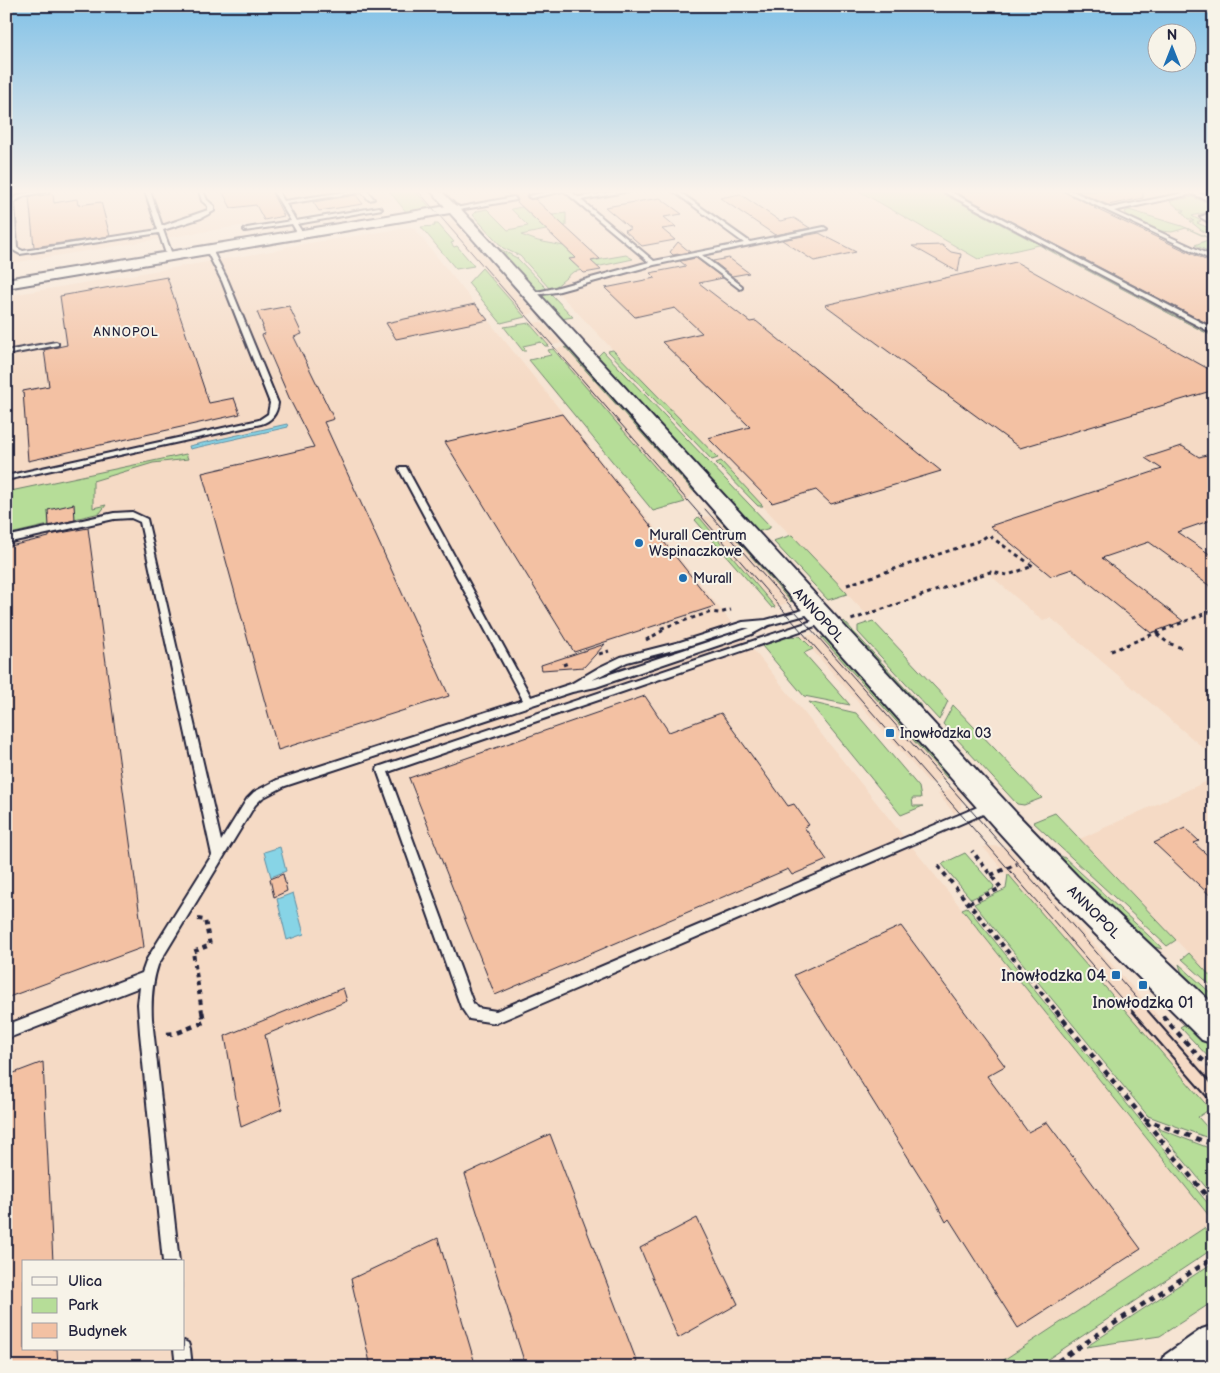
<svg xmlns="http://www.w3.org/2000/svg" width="1220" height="1373" font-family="'Balsamiq Sans',sans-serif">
<rect width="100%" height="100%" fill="#f6e4d3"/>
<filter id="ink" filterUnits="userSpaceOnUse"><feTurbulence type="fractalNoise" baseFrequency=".02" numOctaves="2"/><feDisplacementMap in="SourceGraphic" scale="10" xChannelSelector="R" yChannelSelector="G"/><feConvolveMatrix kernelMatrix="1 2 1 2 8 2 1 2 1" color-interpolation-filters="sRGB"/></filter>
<g filter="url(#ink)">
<g fill="#f5dac5" fill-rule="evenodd">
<path d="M6 191H384L392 201 6 264Z"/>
<path d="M461 191H859L978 259 1038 245 936 191H1214V757L1051 618 1043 621 989 574 868 616Z"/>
<path d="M453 221 534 312 525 317 444 223Z"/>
<path d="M413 227 1214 1222 993 1367H6V296L284 249V247ZM24 1262H184V1349H24Z"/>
<path d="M542 322 561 343 549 346 529 323Z"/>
<path d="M565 347 694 492 685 502 553 349Z"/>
<path d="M713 516 717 517 791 602 775 607 698 517Z"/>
<path d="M813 635 821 637 947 778 929 783 800 636Z"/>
<path d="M1214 778V980L1080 839Z"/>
<path d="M955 787 962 795 961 808 954 813 938 794Z"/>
<path d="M993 846 1009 848 1214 1079V1113L983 847Z"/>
</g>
<g fill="#b6dd98" stroke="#6c806a">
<path d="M389 191H415L432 209 407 213Z"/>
<path d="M859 191H938L1214 337 1039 245 978 259Z"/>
<path d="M1193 197 1214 205V210L1192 216 1201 221 1197 223 1214 230V237L1201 230 1190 221H1194L1192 219H1188L1181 211H1184L1183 209H1179L1170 201Z"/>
<path d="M522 207 534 218 566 213V226L521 235 538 241 564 246 577 258 569 259 574 264 626 255 633 259 573 272 554 288 550 289 520 256 503 248 473 215 477 211 487 209 508 230 528 226 511 209Z"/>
<path d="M1129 210 1182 226 1214 240V254L1195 245 1210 239 1186 228 1172 232 1161 231 1127 215 1125 212Z"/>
<path d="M468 219H473L498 248 517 258 547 289 535 290Z"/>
<path d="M434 224H438L454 242 451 243 454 247 457 246 474 266 456 269 421 227 435 226Z"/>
<path d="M482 268 525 317 501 323 468 283Z"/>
<path d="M550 293 573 317 561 319 541 296Z"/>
<path d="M529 323 549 346H545L541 342 523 346 526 351H523L504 327Z"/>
<path d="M565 347 570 348 694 487V492Z"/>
<path d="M553 349 685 502 653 511 529 360 551 355 548 350Z"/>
<path d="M613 350 718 458 712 460 608 351Z"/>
<path d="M603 351 770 526V528L757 532 597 360V357Z"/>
<path d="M186 454 188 459 153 463 93 481V508L106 505 100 513 6 535V492Z"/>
<path d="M721 461 763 506H758L716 463Z"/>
<path d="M698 517 700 518 775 607 772 608 695 520Z"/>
<path d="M717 517 722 520 792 598V601L791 602Z"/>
<path d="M792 535 847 593V594L828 600 773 541Z"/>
<path d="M844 621 923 708 903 694 842 624Z"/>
<path d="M873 621 948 701 939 720 858 632V626Z"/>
<path d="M800 636 813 649 804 653 850 705 804 696 762 646 789 637Z"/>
<path d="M821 637 828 639 952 776 947 778Z"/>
<path d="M809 702 856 713 919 787 921 798H912L913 806H923L901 815Z"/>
<path d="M953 705 1038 794 1042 798 1024 805 1017 804 943 724Z"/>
<path d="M1055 813 1176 940 1167 946 1033 822Z"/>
<path d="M965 853 994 886 993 889 971 899 942 864Z"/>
<path d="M1051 854H1057L1065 858 1163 949 1149 946Z"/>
<path d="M1008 874 1210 1109 1198 1117 1214 1135V1140L1148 1116 974 904 1006 889Z"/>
<path d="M967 907 1214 1211V1222L962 909Z"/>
<path d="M1189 953 1214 980V988L1182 959Z"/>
<path d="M1179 964 1214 996V1006L1183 977Z"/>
<path d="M1187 1023 1214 1049V1063L1180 1027Z"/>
<path d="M1157 1128 1214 1150V1197Z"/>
<path d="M1204 1228 1214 1241V1248L1036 1367H993Z"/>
<path d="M1214 1262V1301L1160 1336 1086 1347Z"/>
</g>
<g fill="#87d4e6" stroke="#5f8da2">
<path d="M287 424 288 427 190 449 189 446Z"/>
<path d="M280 847 286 871 271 877 264 852Z"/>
<path d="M293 893 304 934 287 940 277 899Z"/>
</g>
<g fill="#f3c1a3" stroke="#22223b">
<path d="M222 191H271L284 216 264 220 256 205 231 208Z"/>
<path d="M505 191H526L529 194 526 195 527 198 535 199 600 259 591 261 601 270 584 273 569 259 576 258 517 202 518 200 516 196H510Z"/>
<path d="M953 191H1063L1096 207 1094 208 1214 264V327Z"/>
<path d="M1076 191H1143V198L1108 205Z"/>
<path d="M53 194 54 203 77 199 78 205 101 202 110 236 34 247 29 197Z"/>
<path d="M740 194 780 221 794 218 810 228 775 235 720 198Z"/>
<path d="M356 195 363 204 319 211 313 202Z"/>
<path d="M660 198 682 214 664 217 676 227 662 229 675 240 642 246 624 230 631 229 605 207Z"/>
<path d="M819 233 856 252 814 261 782 240Z"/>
<path d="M678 242 690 252 673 255 670 252Z"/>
<path d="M942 245 951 252 961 254 958 272 912 246Z"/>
<path d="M696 258 723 278 699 283 750 322 756 321 941 471 831 504 816 490 772 503 708 438 750 427 662 342 702 333 675 308 635 317 605 288 655 278 650 273 686 266 680 261Z"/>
<path d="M729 258 749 273 732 276 713 261Z"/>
<path d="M1016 262 1214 372V390L1020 448 825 305Z"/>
<path d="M167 277 209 403 234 398 240 414 28 461 23 391 49 386 44 350 67 345 60 296Z"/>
<path d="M475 304 488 320 396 339 386 323Z"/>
<path d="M289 306 302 334 294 337 334 419 324 422 449 696 278 750 202 473 314 447 291 402 262 335 265 334 262 326H263L257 312Z"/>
<path d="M562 414 604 467 715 606 574 652 445 442Z"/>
<path d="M1182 446 1199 457 1214 453V519L1177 532 1214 557V589L1149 542 1102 558 1183 621 1151 633 1072 569 1051 576 990 526 1162 469 1145 458Z"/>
<path d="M74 504 75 520 49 526 48 510Z"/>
<path d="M88 528 144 947 6 998V547L49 537V535Z"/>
<path d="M605 644 584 667 542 670 541 665Z"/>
<path d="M645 696 669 732 721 713 788 806 794 804 809 825 804 827 827 860 792 875 788 869 495 995 409 778Z"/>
<path d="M1185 828 1199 841 1194 843 1214 861V899L1154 843Z"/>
<path d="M283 874 287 891 274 897 270 879Z"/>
<path d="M901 926 1005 1066 987 1076 1028 1132 1047 1122 1141 1249 1018 1328 949 1219 946 1222 931 1194 794 975Z"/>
<path d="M343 988 347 1001 265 1035 282 1109 241 1127 225 1036Z"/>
<path d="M43 1062 53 1262H24V1349H57L58 1367H6V1076Z"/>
<path d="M550 1134 637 1362 629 1367H526L465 1174Z"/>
<path d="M697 1218 738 1304 678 1338 640 1248Z"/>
<path d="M438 1238 476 1367H371L351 1279Z"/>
</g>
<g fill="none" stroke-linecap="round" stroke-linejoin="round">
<defs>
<g id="service">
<path d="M38 191H49L24 196 14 202 17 248 23 251 158 230 145 191H150L162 226 208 210V206L202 201 199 191H203L207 200 214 206V211L201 218 163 230 173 257 170 259 167 257 159 233 20 254 11 249 8 201 21 194Z"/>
<path d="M273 191H278L284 201 352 191H367L374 199 369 200 362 192 286 204 296 221 379 207 382 209 297 224 304 235 301 237 299 236 292 224 245 231 244 230 247 228 291 221Z"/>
<path d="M553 191H564L531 198 528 196Z"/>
<path d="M564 191H570L578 197 619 191H630L581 200 654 261 744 243 673 191H678L750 242 824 227 827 229 702 255 742 286V288L740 289 696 256 654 265 556 292 528 296V294L555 288 649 262Z"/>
<path d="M942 191H949L1214 329V334Z"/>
<path d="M1065 191H1072L1110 208 1194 191H1203L1198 193 1214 199V202L1192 194 1114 211 1214 257V261Z"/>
<path d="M514 197 516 200 453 211 450 209Z"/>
<path d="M1214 212V216L1208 217 1214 221V225L1200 217Z"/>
<path d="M209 248 212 250 228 281 278 403C277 414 271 421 261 424L6 480V476L259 420 268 414 270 403 222 281 206 250Z"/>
<path d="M56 342 58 343V345L6 355V351Z"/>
<path d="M400 467H406L407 469 531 697 571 684 600 667 621 657 680 642 743 622 766 620 814 607 819 610 817 612 769 625 752 634 596 687 572 692 285 786 262 798 255 805 158 965C152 983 151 1000 152 1019L179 1262H163L140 1033 138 1004 140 987 6 1039V1025L142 973 147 959 212 855 140 522 131 518 114 519 6 543V537L114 513 132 512 147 519 221 841 247 799 254 792 277 780 523 700 399 469ZM744 628H750L592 680 627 662 681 648Z"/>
<path d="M824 617 827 618 829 620 827 622 388 772 473 1003 477 1008 496 1011 987 803 991 801 995 803 997 806 995 809 496 1023 469 1019 461 1007 377 770 378 767Z"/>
<path d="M184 1341 188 1343 190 1349 192 1367H176L174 1349H184Z"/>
</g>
<g id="minor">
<path d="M431 191H441L457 207 458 209 457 211H449Z"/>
<path d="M1214 1325V1361L1206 1367H1160L1165 1355 1202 1329Z"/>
</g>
<path id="tertiary" d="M453 205 458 206 1017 814 1077 876 1214 1005V1044L1202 1040 1055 894 997 830 450 213 6 288V279Z"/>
</defs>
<use href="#service" stroke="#22223b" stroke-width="4"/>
<use href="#minor" stroke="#22223b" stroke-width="4"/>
<use href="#tertiary" stroke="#22223b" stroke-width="4"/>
<g stroke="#22223b" stroke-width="3" stroke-dasharray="4 4" stroke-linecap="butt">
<path d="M847 585 981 540 988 535 1033 566 1008 575 990 572 851 620"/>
<path d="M1157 634 1168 643 1182 648"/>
<path d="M646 640 662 631 659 629 711 612 719 613 731 610"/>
<path d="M1111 651 1214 610"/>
<path d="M599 654 609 651"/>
<path d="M563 665 568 663"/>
</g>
<g stroke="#22223b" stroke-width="4" stroke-dasharray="4.5 4.5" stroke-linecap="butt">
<path d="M938 866 1057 1012"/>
<path d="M991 875 1017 864"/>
<path d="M969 903 1001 888 972 851"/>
<path d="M198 919 205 920 210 945 193 952 202 1012"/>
</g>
<g stroke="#22223b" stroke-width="4.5" stroke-dasharray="5.5 5.5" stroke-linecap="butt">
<path d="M1056 1011 1214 1205"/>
<path d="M1163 1016 1199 1057 1214 1069"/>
<path d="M167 1034 177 1033 204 1022 202 1011"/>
<path d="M1144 1119 1214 1145"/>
<path d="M1209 1225 1214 1231"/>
<path d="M1049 1367 1214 1257"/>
</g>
<use href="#service" fill="#f7f3e8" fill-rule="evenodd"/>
<use href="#minor" fill="#f7f3e8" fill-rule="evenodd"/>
<use href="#tertiary" fill="#f7f3e8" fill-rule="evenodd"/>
<g stroke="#22223b" stroke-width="1">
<path d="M418 191 1133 1012"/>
<path d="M705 509 1149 1012"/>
</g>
<g stroke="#22223b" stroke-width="2">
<path d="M1132 1011 1214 1105"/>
<path d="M1148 1011 1214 1086"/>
</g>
</g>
</g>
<linearGradient id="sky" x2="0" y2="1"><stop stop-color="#81c1e7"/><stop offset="0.5" stop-color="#fbf3eb"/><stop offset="1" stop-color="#fbf3eb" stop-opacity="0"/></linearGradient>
<rect width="1220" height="383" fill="url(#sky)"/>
<g fill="#1f6fb2" stroke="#f7f3e8" stroke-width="2">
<circle cx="639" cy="543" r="5"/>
<circle cx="683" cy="578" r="5"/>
<rect x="885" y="728" width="10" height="10" rx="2.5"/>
<rect x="1111" y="970" width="10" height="10" rx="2.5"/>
<rect x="1138" y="980" width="10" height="10" rx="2.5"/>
</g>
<g text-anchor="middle" stroke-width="4" stroke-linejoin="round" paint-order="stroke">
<g font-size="12" letter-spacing="1" fill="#22223b" stroke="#f7f3e8">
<text x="126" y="336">ANNOPOL</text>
</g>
<g font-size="14" fill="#22223b" stroke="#f7f3e8" text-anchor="start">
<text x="649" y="540">Murall Centrum<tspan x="649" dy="16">Wspinaczkowe</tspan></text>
<text x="693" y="583">Murall</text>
<text x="900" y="738">Inowłodzka 03</text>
</g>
<g font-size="14" fill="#22223b" stroke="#f7f3e8">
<text transform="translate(819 615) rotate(48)" y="5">ANNOPOL</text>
<text transform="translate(1094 912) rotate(45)" y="5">ANNOPOL</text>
</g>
<g font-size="16" fill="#22223b" stroke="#f7f3e8" text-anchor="end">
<text x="1106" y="981">Inowłodzka 04</text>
<text x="1143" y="1008" text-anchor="middle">Inowłodzka 01</text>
</g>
</g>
<rect width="1220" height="1373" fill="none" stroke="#f7f3e8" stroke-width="25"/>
<rect x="12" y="12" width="1195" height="1348" fill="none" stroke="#22223b" stroke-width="2" filter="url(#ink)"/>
<rect x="22" y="1260" width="162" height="90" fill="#f7f3e8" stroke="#a29fa3"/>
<rect x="32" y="1277" width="25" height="8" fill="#f7f3e8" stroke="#a29fa3"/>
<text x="68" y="1286" font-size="15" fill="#22223b">Ulica</text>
<rect x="32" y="1298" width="25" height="15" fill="#b6dd98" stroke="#a29fa3"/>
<text x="68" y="1310" font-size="15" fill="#22223b">Park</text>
<rect x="32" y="1323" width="25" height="15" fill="#f3c1a3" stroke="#a29fa3"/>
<text x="68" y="1336" font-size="15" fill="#22223b">Budynek</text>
<g transform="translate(1172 48)"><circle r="24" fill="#f7f3e8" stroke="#a29fa3"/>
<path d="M0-4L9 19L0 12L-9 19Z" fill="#1f6fb2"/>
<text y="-8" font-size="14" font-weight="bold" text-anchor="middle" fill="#22223b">N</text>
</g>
</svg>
